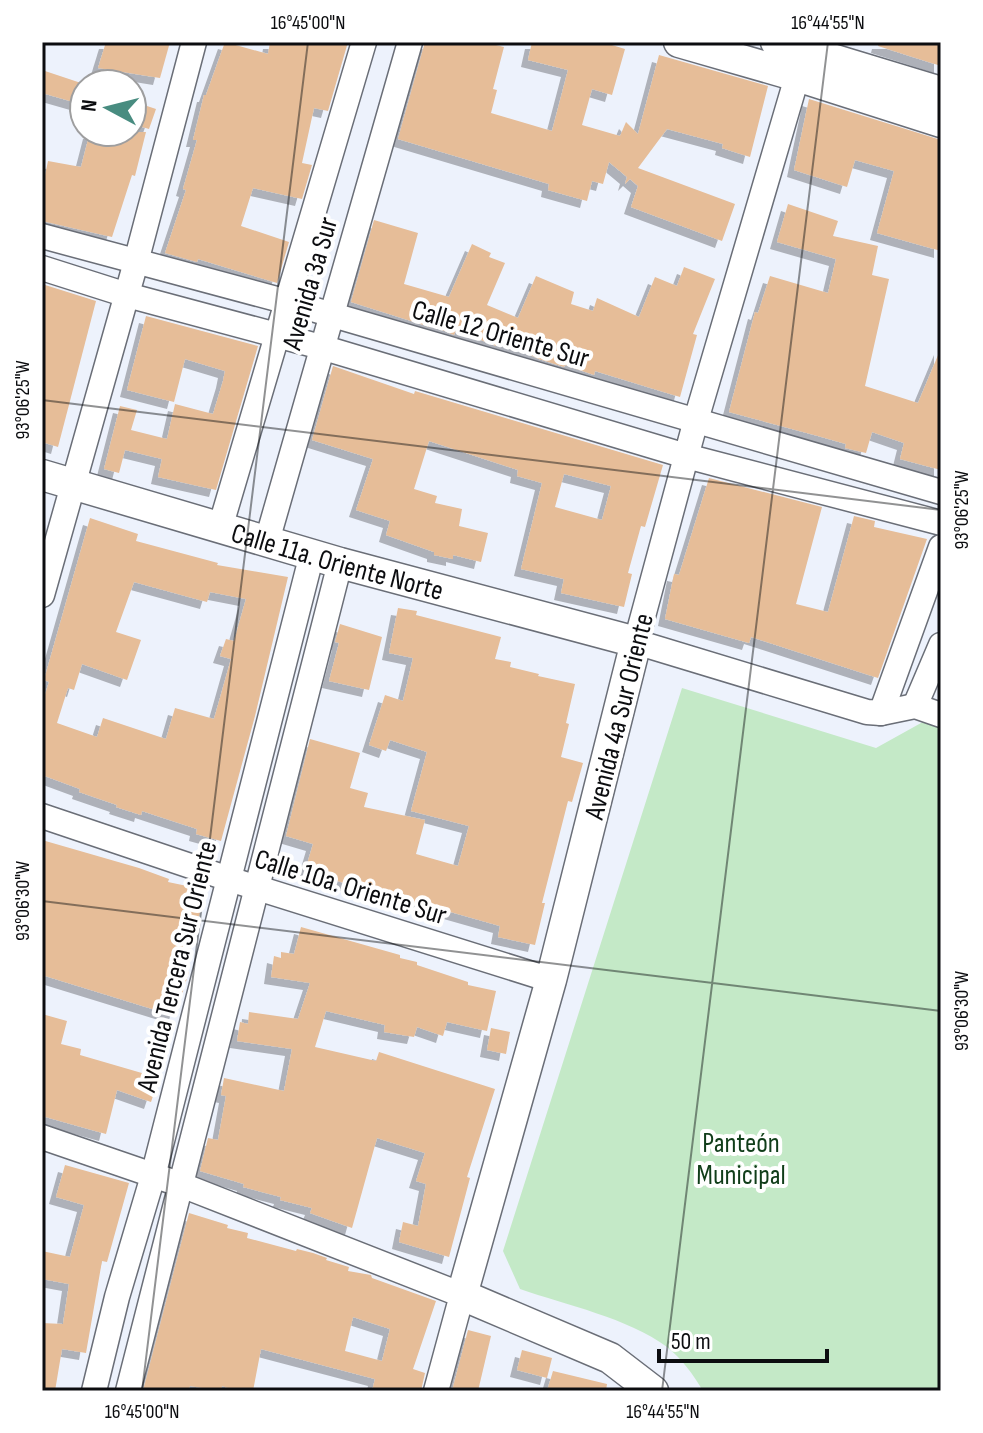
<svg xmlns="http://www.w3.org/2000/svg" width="983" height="1433" font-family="'Sofia Sans Condensed',sans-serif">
<defs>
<filter id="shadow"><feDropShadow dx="-7" dy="7" stdDeviation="0" flood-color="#0004"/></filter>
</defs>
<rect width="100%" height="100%" fill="#edf2fc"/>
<path fill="#c4e9c7" d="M682 688 876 748 930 718 941 722V1391H703C693 1374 682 1359 667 1347 628 1318 566 1305 520 1289L503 1251Z"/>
<g fill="#e6bd98" fill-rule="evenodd" filter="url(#shadow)">
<path d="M106 42H170L160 78 98 68Z"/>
<path d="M225 42 268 54 270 42H348L328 111 314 108 302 163 312 165 302 199 253 188 241 226 289 242 277 283 198 259 197 262 165 253 186 190 183 189 197 140H193L204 95H206Z"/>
<path d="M425 42H484L504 47 493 89 497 90 491 113 552 131 568 70 528 60 532 42H602L625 49 612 95 592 89 582 125 620 136 626 122 638 134 659 55 768 86 750 157 722 148 723 144 667 129 638 168 735 204 722 241 631 207 638 186 630 179 625 184 627 177 609 162 603 184 592 181 587 201 548 190 549 184 398 139Z"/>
<path d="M879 42H941V66L878 46Z"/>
<path d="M42 70 84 84V105L42 93Z"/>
<path d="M809 99 941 140V251L877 233 894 171 855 160 847 187 794 170Z"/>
<path d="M132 101 156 109 149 129 132 124Z"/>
<path d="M90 132H146L135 176 132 175 112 237 42 221V190L48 161 81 167Z"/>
<path d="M788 204 838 221 833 236 878 246 872 275 889 279 865 386 918 403 941 348V470L900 459 904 443 872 432 866 453 845 448 846 444 818 436 729 412 755 312 758 313 770 276 828 293 836 259 777 242Z"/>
<path d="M374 220 418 233 404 284 449 297 472 244 491 253 489 257 505 263 487 305 518 318 536 276 574 292 571 304 593 311 597 298 639 317 655 277 677 286 684 267 715 279 693 334 697 335 680 397 595 371 594 375 565 365 564 367 539 359 498 340 496 346 456 330 454 335 431 325 430 327 351 302Z"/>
<path d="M42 284 96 301 58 447 42 442Z"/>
<path d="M146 316 258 346 216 490 158 477 162 459 125 450 119 473 104 469 120 406 137 410 131 430 167 439 175 404 213 414 223 381 225 371 185 359 174 402 127 390Z"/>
<path d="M333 366 414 394 415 391 663 465 645 527 641 526 628 573 632 574 624 607 561 593 564 579 521 569 542 483 517 476 518 470 429 441 414 489 437 496 435 503 462 509 459 526 488 533 481 562 453 555V559L434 555V552L386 535 390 521 356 510 373 459 312 440ZM564 474 611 486 602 520 555 507Z"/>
<path d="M709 478 822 507 796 604 828 612 854 516 875 521 874 527 927 539 878 678 751 637 749 643 665 619 674 574 679 575Z"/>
<path d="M90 518 138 534 136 541 218 563 217 565 288 577 255 716 221 841 196 834 197 829 142 811 141 815 116 807 117 805 79 792 80 789 42 775V704L49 682 44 680ZM134 582 207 602 210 592 246 599 234 641 226 639 220 656 231 659 214 719 175 708 166 739 103 718 97 737 57 723 68 688 74 690 82 664 127 680 141 640 116 632Z"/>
<path d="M398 608 417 611 416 615 501 637 495 659 511 662 510 667 539 674 538 676 575 684 566 723 569 724 561 757 583 763 572 802 568 801 542 903H545L535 945 498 937 500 926 426 905 425 908 305 871 313 844 286 836 310 739 360 753 350 788 368 793 364 807 425 820 416 854 458 866 469 826 411 811 427 752 390 740 386 751 369 745 385 695 403 701 413 658 389 653Z"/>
<path d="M340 624 382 637 369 690 329 681 339 643 335 642Z"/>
<path d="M42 840 139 868 169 879 168 882 206 890 185 970 189 972 175 1016 42 975Z"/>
<path d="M301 927 400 955V958L417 962V965L468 982V985L496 991 487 1031 447 1022 443 1036 417 1027 414 1037 384 1032 385 1025 326 1011 315 1047 376 1061 379 1052 495 1089 467 1177 470 1178 449 1257 399 1242 403 1222 418 1226 426 1184 416 1181 425 1153 377 1138 352 1228 310 1213 312 1208 280 1200 281 1197 243 1187 244 1184 200 1171 208 1138 218 1140 226 1096 221 1095 224 1078 284 1091 292 1049 237 1041 240 1022 248 1024 249 1012 298 1019 310 983 271 977 274 956 281 958V952L294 954Z"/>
<path d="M42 1014 67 1021 61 1044 81 1049 80 1055 159 1078 151 1102 117 1090 106 1134 42 1116Z"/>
<path d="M491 1028 510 1032 506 1054 487 1050Z"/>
<path d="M65 1165 129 1183 107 1262 102 1261 86 1353 62 1349 55 1391H42V1323L63 1324 69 1284 42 1279V1251L70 1257 84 1205 56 1197Z"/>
<path d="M189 1213 228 1225 227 1228 248 1233 247 1238 296 1251 297 1249 313 1253 327 1258 326 1260 349 1267 348 1271 371 1275 372 1278 436 1301 413 1369 425 1373 421 1391H372L375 1379 261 1349 253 1391H237L222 1386 221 1391 190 1386 188 1391H143ZM353 1317 390 1329 382 1361 345 1351Z"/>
<path d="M468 1330 491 1336 478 1391H452Z"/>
<path d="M522 1350 552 1358 547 1378 517 1370Z"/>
<path d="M553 1371 607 1384 606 1391H547Z"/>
</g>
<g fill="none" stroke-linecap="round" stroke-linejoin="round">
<defs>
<g id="minor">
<path d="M802 60 696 420 636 642 867 712 881 713 915 706 941 715"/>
<path d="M42 236 288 302 941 492"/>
<path d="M42 268 127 295 321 347 686 456 941 523"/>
<path d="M220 528 364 42"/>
<path d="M267 541 410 42"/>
<path d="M42 595 136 262 194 42"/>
<path d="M915 706 941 645"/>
<path d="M881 713 941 547"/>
<path d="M42 816 229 879 551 980"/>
<path d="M42 1137 179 1184 462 1295 436 1391"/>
<path d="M94 1391 117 1297 153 1176 312 554"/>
<path d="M128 1391 340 563"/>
</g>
<g id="tertiary">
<path d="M679 42 797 76 941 122"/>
<path d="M776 42 941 92"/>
<path id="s1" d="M42 475 340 563 636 642 551 980 462 1295 610 1358 653 1391"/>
</g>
</defs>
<use href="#minor" stroke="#6a6e77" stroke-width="27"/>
<use href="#tertiary" stroke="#6a6e77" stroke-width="33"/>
<use href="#minor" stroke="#fff" stroke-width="24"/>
<use href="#tertiary" stroke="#fff" stroke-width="30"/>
</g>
<path fill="none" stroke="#0c0d10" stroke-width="2" stroke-opacity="0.45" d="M42 400 941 510M42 901 941 1011M142 1391 308 42M662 1391 828 42"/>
<g text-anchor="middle" stroke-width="8" stroke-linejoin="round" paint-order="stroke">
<g font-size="28" fill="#0c0d10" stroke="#fff">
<text transform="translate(309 283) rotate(-74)" y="10">Avenida 3a Sur</text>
<text transform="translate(501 333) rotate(16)" y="10">Calle 12 Oriente Sur</text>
<text dy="10" stroke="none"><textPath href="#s1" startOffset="308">Calle 11a. Oriente Norte</textPath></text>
<text transform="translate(618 716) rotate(-76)" y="10">Avenida 4a Sur Oriente</text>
<text transform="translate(351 886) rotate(17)" y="10">Calle 10a. Oriente Sur</text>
<text transform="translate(176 966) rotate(-76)" y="10">Avenida Tercera Sur Oriente</text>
</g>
<g font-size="28" fill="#103d19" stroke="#fff">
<text x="741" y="1152">Panteón<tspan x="741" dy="32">Municipal</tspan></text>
</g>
</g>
<rect width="983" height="1433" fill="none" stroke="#ffffff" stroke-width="88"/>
<g transform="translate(108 108) rotate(277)"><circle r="38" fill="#ffffff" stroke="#9e9e9f" stroke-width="2"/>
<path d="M0-6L14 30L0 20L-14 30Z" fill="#488c80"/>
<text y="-12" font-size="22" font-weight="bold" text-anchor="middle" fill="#0c0d10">N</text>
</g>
<path d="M659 1349v12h168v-12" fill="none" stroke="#0c0d10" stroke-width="4"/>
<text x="671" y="1349" font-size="24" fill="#0c0d10" stroke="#ffffff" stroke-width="6" paint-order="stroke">50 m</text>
<rect x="44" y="44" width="895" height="1345" fill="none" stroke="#0c0d10" stroke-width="3"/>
<g font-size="20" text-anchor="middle" fill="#0c0d10">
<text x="308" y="29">16°45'00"N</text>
<text x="828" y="29">16°44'55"N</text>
<text transform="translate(22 400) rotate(-90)" y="7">93°06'25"W</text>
<text transform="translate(961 510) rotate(-90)" y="7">93°06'25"W</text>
<text transform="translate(22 901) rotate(-90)" y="7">93°06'30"W</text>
<text transform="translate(961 1011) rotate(-90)" y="7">93°06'30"W</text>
<text x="142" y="1418">16°45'00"N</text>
<text x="663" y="1418">16°44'55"N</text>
</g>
</svg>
